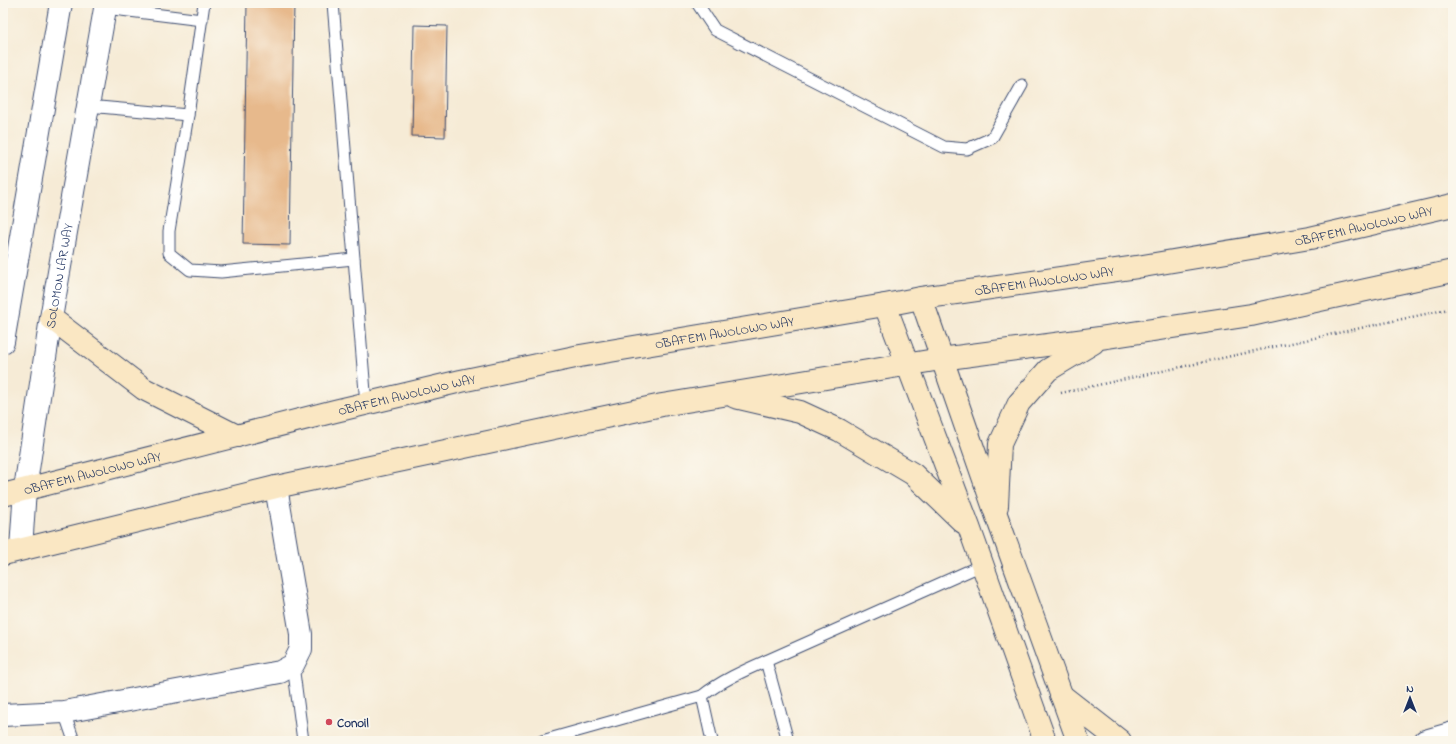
<svg xmlns="http://www.w3.org/2000/svg" width="1456" height="744" font-family="'Indie Flower',sans-serif">
<rect width="100%" height="100%" fill="#fbf7ec"/>
<filter id="ink" filterUnits="userSpaceOnUse"><feTurbulence type="fractalNoise" baseFrequency=".025" numOctaves="2"/><feDisplacementMap in="SourceGraphic" scale="8" xChannelSelector="R" yChannelSelector="G"/><feConvolveMatrix kernelMatrix="1 2 1 2 8 2 1 2 1" color-interpolation-filters="sRGB"/></filter>
<filter id="wash" filterUnits="userSpaceOnUse"><feTurbulence type="fractalNoise" baseFrequency=".012" numOctaves="4" result="noise"/><feDisplacementMap in="SourceGraphic" scale="16" xChannelSelector="R" yChannelSelector="G"/><feGaussianBlur stdDeviation="0.9" result="paint"/><feColorMatrix in="noise" values="0 0 0 0 0 0 0 0 0 0 0 0 0 0 0 0 0 1.4 0 .05"/><feComposite in="paint" operator="in"/></filter>
<g filter="url(#wash)">
<rect width="100%" height="100%" fill="#f6ebd6"/>
<g id="blocks">
<g fill="#e7b98c">
<path d="M247 3H294L290 245 243 244Z"/>
<path d="M414 25 447 26 445 137 412 136Z"/>
</g>
</g>
</g>
<g filter="url(#ink)">
<use href="#blocks" fill-opacity="0" stroke="#3c4b70" stroke-width="1"/>
<g fill="none" stroke-linecap="round" stroke-linejoin="round">
<defs>
<g id="service">
<path d="M204 3 188 115 169 231V253L190 270 221 272 354 259"/>
<path d="M333 3 366 404"/>
<path d="M697 3 715 30 944 147 967 149 992 138 1022 85"/>
<path d="M105 8 202 20"/>
<path d="M88 106 188 115"/>
<path d="M766 661 982 565"/>
<path d="M293 665 303 741"/>
<path d="M64 712 74 741"/>
<path d="M542 741 702 696"/>
<path d="M712 741 702 696C721 681 743 671 766 661L788 741"/>
</g>
<g id="minor">
<path d="M3 715 64 712 280 672 293 665 301 649V634L276 487"/>
<path d="M1425 741 1453 733"/>
</g>
<g id="tertiary">
<path d="M3 342 61 3"/>
<path id="s1" d="M21 549 25 489 51 318 106 3"/>
</g>
<g id="secondary">
<path d="M921 298 997 517 1078 741"/>
<path d="M885 305 969 527 1045 741"/>
<path d="M51 318 144 389 237 436"/>
<path d="M735 397 800 412 839 430 913 474 963 522"/>
<path id="s2" d="M3 495 335 411 461 381 580 356 885 305 921 298 1137 267 1310 238 1453 205"/>
<path d="M997 506 1000 444 1019 403 1048 370 1093 343"/>
<path d="M3 554 276 487 662 405 941 359 1100 338 1251 315 1453 271"/>
<path d="M1061 695 1120 741"/>
</g>
</defs>
<use href="#service" stroke="#3c4b70" stroke-width="13"/>
<use href="#minor" stroke="#3c4b70" stroke-width="24"/>
<use href="#tertiary" stroke="#3c4b70" stroke-width="24"/>
<use href="#secondary" stroke="#3c4b70" stroke-width="24"/>
<path stroke="#3c4b70" stroke-width="2.5" stroke-dasharray="1 3" stroke-linecap="butt" d="M1061 393 1453 308"/>
<use href="#service" stroke="#fff" stroke-width="11"/>
<use href="#minor" stroke="#fff" stroke-width="22"/>
<use href="#tertiary" stroke="#fff" stroke-width="22"/>
<use href="#secondary" stroke="#fae7c3" stroke-width="22"/>
</g>
</g>
<circle fill="#d1495b" stroke="#fbf7ec" stroke-width="1.5" cx="329" cy="722" r="4"/>
<g text-anchor="middle" stroke-width="4" stroke-linejoin="round" paint-order="stroke">
<g font-size="13" fill="#1b2f5e" stroke="#fbf7ec">
<text dy="5" stroke="none"><textPath href="#s2" startOffset="1388">OBAFEMI AWOLOWO WAY</textPath></text>
<text dy="5" stroke="none"><textPath href="#s1" startOffset="276">SOLOMON LAR WAY</textPath></text>
<text dy="5" stroke="none"><textPath href="#s2" startOffset="1064">OBAFEMI AWOLOWO WAY</textPath></text>
<text dy="5" stroke="none"><textPath href="#s2" startOffset="740">OBAFEMI AWOLOWO WAY</textPath></text>
<text dy="5" stroke="none"><textPath href="#s2" startOffset="416">OBAFEMI AWOLOWO WAY</textPath></text>
<text dy="5" stroke="none"><textPath href="#s2" startOffset="92">OBAFEMI AWOLOWO WAY</textPath></text>
</g>
<g font-size="13" font-weight="bold" fill="#1b2f5e" stroke="#fbf7ec" text-anchor="start">
<text x="337" y="727">Conoil</text>
</g>
</g>
<rect width="1456" height="744" fill="none" stroke="#fbf7ec" stroke-width="16"/>
<g transform="translate(1410 698)" stroke="#fbf7ec" stroke-width="3" paint-order="stroke">
<path d="M0-3L7 15L0 10L-7 15Z" fill="#1b2f5e"/>
<text y="-6" font-size="11" font-weight="bold" text-anchor="middle" fill="#1b2f5e">N</text>
</g>
</svg>
